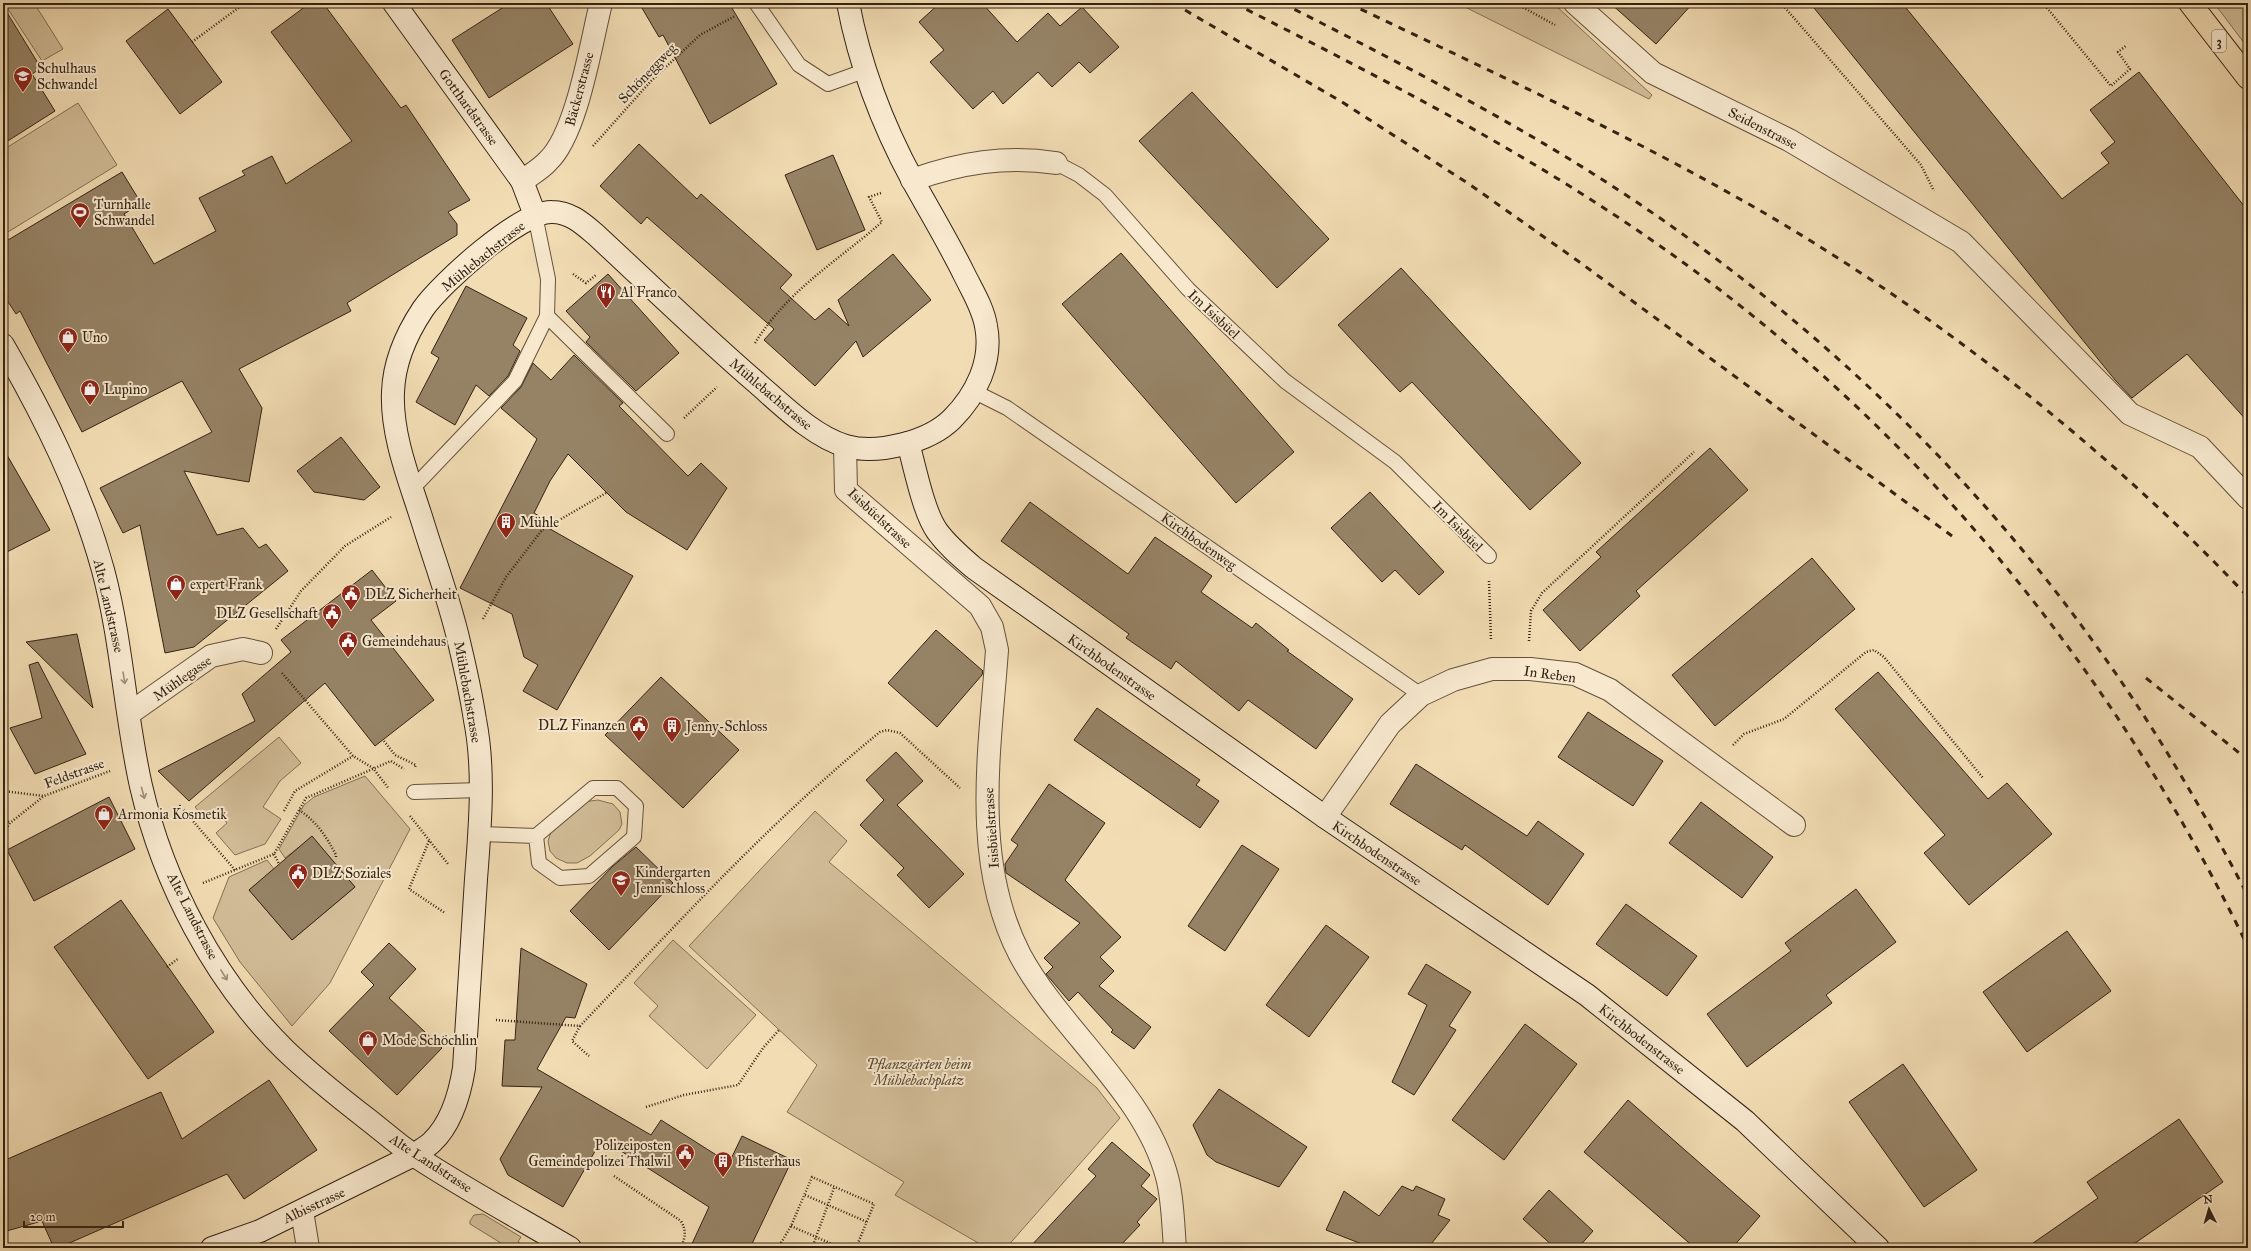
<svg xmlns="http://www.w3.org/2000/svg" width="2251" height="1251" font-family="'IM FELL Great Primer',serif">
<rect width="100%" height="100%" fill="#f2dcb3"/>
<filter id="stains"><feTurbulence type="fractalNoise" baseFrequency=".005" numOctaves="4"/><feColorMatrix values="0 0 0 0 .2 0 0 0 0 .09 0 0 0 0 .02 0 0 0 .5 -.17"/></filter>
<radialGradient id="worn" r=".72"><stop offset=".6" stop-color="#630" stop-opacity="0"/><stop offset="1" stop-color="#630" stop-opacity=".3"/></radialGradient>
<g fill="#d2bd98" stroke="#827056">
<path d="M4 3H34L63 49 42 61Z"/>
<path d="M1450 3H1553L1652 95 1649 99 1465 7Z"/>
<path d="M2214 3H2248V48Z"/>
<path d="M78 103 117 165 3 235V150Z"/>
<path d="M279 737 301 763 280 781 263 807 281 819 265 844 235 855 216 833 227 823 215 809 204 818 195 807Z"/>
<path d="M365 776 410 829 330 983 292 1026 240 962 213 918 229 877 267 860 274 869 249 890 292 940 355 887 312 837 285 858 279 849 304 805 314 797Z"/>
<path d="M598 800 613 804 620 812 622 824 619 830 590 856 577 863H567L556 858 550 851 548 841 551 832 583 802Z"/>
<path d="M815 811 847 841 829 862 1097 1088 1120 1118 1006 1248H987L895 1195 904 1182 787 1112 817 1065 689 946Z"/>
<path d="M673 940 756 1015 707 1069 649 1016 658 1006 634 983Z"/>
<path d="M483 1214 521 1237 518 1242 530 1248H509L470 1224V1221L474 1215Z"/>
</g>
<g fill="#968366" stroke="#332313">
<path d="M310 3H323L401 108 406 105 470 200 448 212 457 224V235L347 303 351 311 239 369 262 408 249 482 184 471 217 535 243 528 259 548 266 544 288 571 194 647 165 653 140 525 123 533 100 488 212 432 182 381 82 432 20 311 16 314 3 294V243L122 172 141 203 124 214 154 264 216 231 199 198 245 175 242 171 272 156 286 184 352 141 271 32Z"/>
<path d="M510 3H546L573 44 489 98 452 40Z"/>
<path d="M639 3H729L777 84 710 124 663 35 659 37Z"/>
<path d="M940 3H982L1017 42 1048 13 1060 26 1082 7 1119 47 1090 73 1079 62 1052 87 1038 72 1003 104 993 91 973 109 930 62 944 50 919 22Z"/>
<path d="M1610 3H1693L1656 44Z"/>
<path d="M1810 3H1902L2062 199 2109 163 2101 153 2115 142 2090 110 2139 72 2248 211V422L2187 354 2132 398 2115 380Z"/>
<path d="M3 6 41 68 32 74 55 111 3 144Z"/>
<path d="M168 9 222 82 180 114 126 41Z"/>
<path d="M1192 92 1329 239 1277 288 1139 141Z"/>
<path d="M639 144 697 199 701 194 792 275 780 288 815 320 829 308 849 326 838 300 893 254 931 300 863 357 856 341 815 386 764 340 774 329 647 217 641 224 600 186Z"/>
<path d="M833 155 865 230 817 250 785 175Z"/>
<path d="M1121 253 1294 452 1236 503 1062 304Z"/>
<path d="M1401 268 1581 463 1530 510 1412 382 1400 392 1338 325Z"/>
<path d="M608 274 679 353 636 391 586 342 590 337 566 311Z"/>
<path d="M466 286 527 318 513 345 520 351 508 376 489 396 476 385 455 425 416 402 439 358 431 353Z"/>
<path d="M574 355 623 403 619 406 688 476 701 463 727 488 687 550 626 512 568 454 550 481 534 513 539 516 536 521 633 576 557 710 523 691 538 665 524 657 512 614 460 588 537 439 501 408 521 387 533 363 551 380Z"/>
<path d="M341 437 380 487 364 500 314 492 297 471Z"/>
<path d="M3 448 50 530 3 554Z"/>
<path d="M1710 448 1748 490 1636 591 1640 596 1580 651 1543 610 1601 557 1596 552Z"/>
<path d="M1370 492 1444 572 1419 595 1395 570 1382 582 1331 528Z"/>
<path d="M1030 502 1128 574 1155 537 1212 576 1201 592 1252 628 1256 623 1289 650 1287 651 1353 699 1316 749 1248 700 1239 711 1176 661 1171 669 1126 638 1129 634 1001 541Z"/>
<path d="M1812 558 1855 609 1715 726 1672 675Z"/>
<path d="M372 570 396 601 371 620 434 700 375 746 325 683 189 801 158 771 255 721 242 694 291 652 281 640Z"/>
<path d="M936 630 983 671 982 675 937 727 888 683Z"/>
<path d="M77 634 93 708 26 642Z"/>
<path d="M38 662 86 754 35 774 10 728 42 718 29 665Z"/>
<path d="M1878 672 1988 799 2007 783 2052 834 1969 905 1924 853 1945 835 1835 709Z"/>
<path d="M661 677 739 750 683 808 605 735Z"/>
<path d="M1097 708 1200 780 1196 785 1219 801 1200 828 1074 740Z"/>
<path d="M1588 712 1663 761 1633 806 1558 757Z"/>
<path d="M896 752 923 781 897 805 964 874 929 908 897 875 904 868 860 825 884 800 866 780Z"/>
<path d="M1416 764 1527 836 1538 821 1584 854 1548 905 1465 845 1462 850 1390 804Z"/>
<path d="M1049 784 1105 823 1065 880 1121 937 1100 957 1114 971 1099 986 1151 1027 1134 1049 1111 1032 1113 1030 1078 992 1069 1001 1046 974 1053 967 1044 958 1080 923 1006 873 1005 864 1018 845 1011 840Z"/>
<path d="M109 797 135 849 34 901 7 850Z"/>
<path d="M1701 802 1773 857 1742 898 1669 843Z"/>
<path d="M312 836 355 887 292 940 249 890Z"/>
<path d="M1242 845 1279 869 1225 951 1188 926Z"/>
<path d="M636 847 673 883 609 950 570 911 613 866Z"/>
<path d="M1856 889 1896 942 1826 995 1832 1003 1747 1067 1707 1014 1791 951 1785 943Z"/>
<path d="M121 900 214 1032 148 1079 54 947Z"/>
<path d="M1626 904 1697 956 1667 996 1596 944Z"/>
<path d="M1326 925 1369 957 1309 1037 1266 1005Z"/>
<path d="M2067 931 2111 991 2027 1052 1983 992Z"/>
<path d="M389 943 416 969 389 998 442 1048 397 1095 329 1031 374 985 361 972Z"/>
<path d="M521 948 587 984 575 1018 566 1017 537 1069 651 1135 661 1120 729 1163 742 1136 792 1160 750 1248H690L709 1207 602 1139 563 1207 508 1175 500 1159 542 1087 502 1086 505 1040H515Z"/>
<path d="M1426 964 1471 992 1449 1026 1456 1030 1414 1095 1392 1082 1427 1005 1408 994Z"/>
<path d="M1525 1024 1577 1064 1504 1160 1452 1120Z"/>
<path d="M1903 1064 1977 1170 1924 1207 1849 1102Z"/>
<path d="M269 1080 317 1150 244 1199 227 1174 58 1248H54L42 1221 3 1232V1161L161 1092 182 1139Z"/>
<path d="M1219 1089 1307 1147 1279 1187 1216 1162 1207 1155 1193 1125Z"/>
<path d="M1628 1100 1760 1216 1732 1248H1695L1584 1152Z"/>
<path d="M2179 1119 2223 1182 2128 1248H2026L2098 1198 2087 1182Z"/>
<path d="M1112 1142 1150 1175 1141 1186 1157 1199 1137 1222 1140 1225 1118 1248H1029L1096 1176 1088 1169Z"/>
<path d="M1402 1186 1413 1191 1416 1186 1445 1199 1438 1215 1450 1220 1428 1248H1372L1326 1230 1344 1191 1379 1216Z"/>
<path d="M1549 1190 1593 1231 1578 1248H1555L1523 1219Z"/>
</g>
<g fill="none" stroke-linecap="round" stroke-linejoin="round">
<defs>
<g id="lane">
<path d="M756 3 799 65 828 84 864 71"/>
<path d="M1056 163 1079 175 1105 195 1188 289 1285 381 1395 462 1489 556"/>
<path d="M547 316 667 434"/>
<path d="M975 392 1007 408 1421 695"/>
<path d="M413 488 515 381 547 316 548 279 535 215"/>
<path d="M414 792 480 790"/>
<path d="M479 834 536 836 593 788H617L636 806 634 837 589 876 560 878 539 863 536 836"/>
</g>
<g id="street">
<path d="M1575 3 1653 73 1789 140 1961 242 2130 414 2200 447 2248 498"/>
<path d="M912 180C960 163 1006 155 1056 163"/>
<path d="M522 181C530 175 541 169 548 161 577 134 591 43 601 3"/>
<path d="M845 446 846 490 980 606 992 627 997 650C990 750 971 861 1020 955 1061 1031 1145 1093 1167 1177 1173 1199 1173 1225 1175 1248"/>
<path d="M130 713 211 656 243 649 261 653"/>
<path d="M1325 817 1390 724 1421 695 1453 680 1492 669H1530L1575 674 1610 690 1794 825"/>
<path d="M302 1211 308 1248"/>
</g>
<g id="secondary">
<path d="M394 3 522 181 535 215"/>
<path d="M3 345C44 416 81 490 103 570 122 641 125 715 141 786 163 882 214 980 285 1050 310 1074 339 1097 366 1118 383 1131 398 1145 415 1156 465 1189 519 1218 570 1248"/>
<path d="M908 443C915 467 923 511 937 531 947 545 960 556 974 568L1325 817 1587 995 1745 1121 1878 1248"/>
<path d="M212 1248 260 1231 414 1155C419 1151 427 1147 432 1142 451 1124 460 1093 464 1068 468 1005 472 942 476 879 480 828 485 770 475 720 471 694 465 667 459 642 450 602 435 562 423 523 410 481 391 436 393 392 394 363 407 333 423 309 441 283 521 211 552 212 570 212 582 223 595 234 649 284 702 336 758 384 782 405 814 437 846 446 877 455 929 442 952 419 976 395 993 361 986 326 983 308 973 292 965 276 949 243 930 212 913 181 882 124 860 66 848 3"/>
</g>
<path id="primary" d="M2190 3 2248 78"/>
</defs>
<use href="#lane" stroke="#63513b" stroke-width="16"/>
<use href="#street" stroke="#63513b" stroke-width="24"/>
<use href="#secondary" stroke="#332313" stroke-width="24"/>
<use href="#primary" stroke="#332313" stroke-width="24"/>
<g stroke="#332313" stroke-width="2.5" stroke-dasharray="1 2" stroke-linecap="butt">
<path d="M1515 3 1555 25"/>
<path d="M1781 3 1921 165 1934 191"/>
<path d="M2043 3 2111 86 2130 69 2118 52 2127 45"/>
<path d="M192 42 245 3"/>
<path d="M593 146 651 81 700 35 735 16"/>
<path d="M573 274 586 283 596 275"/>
<path d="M755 343C789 289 835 263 882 222L869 197 881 193"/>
<path d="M684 418 717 387"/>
<path d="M1489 581 1491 641"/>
<path d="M483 619 506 577 542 530 606 493"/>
<path d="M276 629 301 591 345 546 391 517"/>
<path d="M1529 641 1531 611 1542 593 1694 452"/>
<path d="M282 673 353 756 373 768 389 789"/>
<path d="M384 741 395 755 416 765 415 767"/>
<path d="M1733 745 1744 734 1784 719 1866 652 1874 650 1884 657 1983 778"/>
<path d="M3 791 44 796 110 771"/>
<path d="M3 796 4 791"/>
<path d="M177 808 180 806 235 870"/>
<path d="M299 810C317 822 326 836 336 855V858"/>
<path d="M284 811 295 791 353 756"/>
<path d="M410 816 448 864"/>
<path d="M3 818 10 823"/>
<path d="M3 834 10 823 44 796"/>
<path d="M429 841 409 889 445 913"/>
<path d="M274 854 279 864"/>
<path d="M203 883 274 854 306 798 391 761 404 769"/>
<path d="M167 967 179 958"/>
<path d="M496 1020 580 1026C677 924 771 820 880 732L887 730 900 733 960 788"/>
<path d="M580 1026 572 1041 589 1056"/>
<path d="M646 1107 684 1095 738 1085 763 1048 779 1030"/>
<path d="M614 1176 681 1221C687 1232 685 1237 681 1248"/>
<path d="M805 1195 867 1222"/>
<path d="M791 1226 841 1248"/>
<path d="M780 1243 790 1248"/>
<path d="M778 1248 791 1226 812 1177 874 1204 856 1248"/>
<path d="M812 1248 834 1188"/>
</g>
<use href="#lane" stroke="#f7e8ce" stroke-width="14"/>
<use href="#street" stroke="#f7e8ce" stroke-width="22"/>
<use href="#secondary" stroke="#f7e8ce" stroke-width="22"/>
<use href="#primary" stroke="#f2dcb3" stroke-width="22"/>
<g stroke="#332313" stroke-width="3" stroke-dasharray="7 7" stroke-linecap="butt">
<path d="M1173 3 1342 102 1469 184 1578 261 1952 536"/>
<path d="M1234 3C1363 69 1492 134 1613 214 1891 396 2104 649 2248 947"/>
<path d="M1282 3C1404 65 1527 128 1641 205 1819 326 1978 478 2102 654 2157 731 2204 812 2248 896"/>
<path d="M1348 3C1479 66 1611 126 1738 198 1920 300 2105 445 2248 597"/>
<path d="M2146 678 2248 760"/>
</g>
</g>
<defs><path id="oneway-shaft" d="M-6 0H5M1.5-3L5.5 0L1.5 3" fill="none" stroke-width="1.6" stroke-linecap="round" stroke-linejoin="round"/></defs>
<g stroke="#9f8f7a">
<use href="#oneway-shaft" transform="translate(124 678) rotate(81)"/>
<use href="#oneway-shaft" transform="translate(143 793) rotate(75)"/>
<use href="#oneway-shaft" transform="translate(224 975) rotate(58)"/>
</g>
<defs>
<symbol id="school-pin" viewBox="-11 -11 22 30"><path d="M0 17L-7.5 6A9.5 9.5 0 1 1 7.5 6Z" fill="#8f2418" stroke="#f7e8ce"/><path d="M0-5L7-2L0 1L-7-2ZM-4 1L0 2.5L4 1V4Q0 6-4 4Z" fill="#fff"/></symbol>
<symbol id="stadium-pin" viewBox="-11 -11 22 30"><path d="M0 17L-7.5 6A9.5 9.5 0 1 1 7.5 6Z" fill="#8f2418" stroke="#f7e8ce"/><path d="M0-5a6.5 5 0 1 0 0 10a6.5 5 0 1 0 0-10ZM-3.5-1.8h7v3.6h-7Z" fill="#fff"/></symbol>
<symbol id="restaurant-pin" viewBox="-11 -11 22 30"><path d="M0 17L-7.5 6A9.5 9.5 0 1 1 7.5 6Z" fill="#8f2418" stroke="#f7e8ce"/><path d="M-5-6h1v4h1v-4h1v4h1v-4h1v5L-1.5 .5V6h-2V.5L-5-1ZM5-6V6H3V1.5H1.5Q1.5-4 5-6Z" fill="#fff"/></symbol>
<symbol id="shop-pin" viewBox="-11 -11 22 30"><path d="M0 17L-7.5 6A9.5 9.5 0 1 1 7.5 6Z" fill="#8f2418" stroke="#f7e8ce"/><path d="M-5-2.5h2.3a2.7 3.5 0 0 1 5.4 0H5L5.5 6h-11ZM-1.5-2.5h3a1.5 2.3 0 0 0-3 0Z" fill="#fff"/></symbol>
<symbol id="building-pin" viewBox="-11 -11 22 30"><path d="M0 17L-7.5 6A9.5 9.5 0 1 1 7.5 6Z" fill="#8f2418" stroke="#f7e8ce"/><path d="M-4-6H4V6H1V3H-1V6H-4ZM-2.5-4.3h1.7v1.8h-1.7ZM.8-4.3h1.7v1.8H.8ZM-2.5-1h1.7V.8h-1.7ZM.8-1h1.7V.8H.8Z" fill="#fff"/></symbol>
<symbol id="civic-pin" viewBox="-11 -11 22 30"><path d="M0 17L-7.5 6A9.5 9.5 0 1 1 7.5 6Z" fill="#8f2418" stroke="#f7e8ce"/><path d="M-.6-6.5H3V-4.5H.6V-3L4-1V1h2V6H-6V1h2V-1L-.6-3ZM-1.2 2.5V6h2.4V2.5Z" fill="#fff"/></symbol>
</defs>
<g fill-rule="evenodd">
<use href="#school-pin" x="12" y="65" width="22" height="30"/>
<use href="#stadium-pin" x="69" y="201" width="22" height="30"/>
<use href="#restaurant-pin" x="595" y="281" width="22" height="30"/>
<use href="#shop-pin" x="57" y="326" width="22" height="30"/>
<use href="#shop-pin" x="79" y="378" width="22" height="30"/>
<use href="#building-pin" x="495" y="511" width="22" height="30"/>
<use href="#shop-pin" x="165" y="573" width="22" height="30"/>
<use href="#civic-pin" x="340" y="583" width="22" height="30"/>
<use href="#civic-pin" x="321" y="602" width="22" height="30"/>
<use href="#civic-pin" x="337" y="630" width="22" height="30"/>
<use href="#civic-pin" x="628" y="714" width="22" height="30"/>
<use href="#building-pin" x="661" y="715" width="22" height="30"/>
<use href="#shop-pin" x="93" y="803" width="22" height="30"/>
<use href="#civic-pin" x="287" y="862" width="22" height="30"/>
<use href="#school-pin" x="610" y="869" width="22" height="30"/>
<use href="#shop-pin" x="357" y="1029" width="22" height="30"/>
<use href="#civic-pin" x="674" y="1142" width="22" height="30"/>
<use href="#building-pin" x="712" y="1150" width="22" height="30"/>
</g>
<g text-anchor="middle" stroke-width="4" stroke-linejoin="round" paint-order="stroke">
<rect fill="#f7e8ce" stroke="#6e5e4b" stroke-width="1" x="2212" y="30" width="14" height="22" rx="3"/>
<g font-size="13" font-weight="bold" fill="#332313">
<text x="2219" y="46">3</text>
</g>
<g font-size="14" fill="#332313" stroke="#f7e8ce" text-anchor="start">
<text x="37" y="73">Schulhaus<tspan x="37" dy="16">Schwandel</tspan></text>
<text x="94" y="209">Turnhalle<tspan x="94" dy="16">Schwandel</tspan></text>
<text x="620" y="297">Al Franco</text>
<text x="82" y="342">Uno</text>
<text x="104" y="394">Lupino</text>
<text x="520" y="527">Mühle</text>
<text x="190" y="589">expert Frank</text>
<text x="365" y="599">DLZ Sicherheit</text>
<text x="318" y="618" text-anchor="end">DLZ Gesellschaft</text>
<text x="362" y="646">Gemeindehaus</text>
<text x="625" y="730" text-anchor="end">DLZ Finanzen</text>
<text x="686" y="731">Jenny-Schloss</text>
<text x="118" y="819">Armonia Kosmetik</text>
<text x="635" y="877">Kindergarten<tspan x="635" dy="16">Jennischloss</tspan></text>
<text x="312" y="878">DLZ Soziales</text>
<text x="382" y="1045">Mode Schöchlin</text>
<text x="671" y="1150" text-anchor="end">Polizeiposten<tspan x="671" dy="16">Gemeindepolizei Thalwil</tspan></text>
<text x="737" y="1166">Pfisterhaus</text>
</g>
<g font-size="14" fill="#332313" stroke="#f7e8ce">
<text transform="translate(647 73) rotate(-46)" y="5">Schöneggweg</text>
<text transform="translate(579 89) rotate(-75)" y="5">Bäckerstrasse</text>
<text transform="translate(469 107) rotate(54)" y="5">Gotthardstrasse</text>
<text transform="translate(1763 128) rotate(27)" y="5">Seidenstrasse</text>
<text transform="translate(483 256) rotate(-39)" y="5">Mühlebachstrasse</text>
<text transform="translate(1214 314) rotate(43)" y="5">Im Isisbüel</text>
<text transform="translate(771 394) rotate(40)" y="5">Mühlebachstrasse</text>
<text transform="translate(880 518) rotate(43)" y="5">Isisbüelstrasse</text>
<text transform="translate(1458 526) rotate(45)" y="5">Im Isisbüel</text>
<text transform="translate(1199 541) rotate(35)" y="5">Kirchbodenweg</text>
<text transform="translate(109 606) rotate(77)" y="5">Alte Landstrasse</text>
<text transform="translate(1112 667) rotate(35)" y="5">Kirchbodenstrasse</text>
<text transform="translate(1550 674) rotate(8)" y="5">In Reben</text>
<text transform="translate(182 678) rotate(-35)" y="5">Mühlegasse</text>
<text transform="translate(468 692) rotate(80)" y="5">Mühlebachstrasse</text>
<text transform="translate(74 773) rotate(-20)" y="5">Feldstrasse</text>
<text transform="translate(991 828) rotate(-94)" y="5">Isisbüelstrasse</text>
<text transform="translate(1377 853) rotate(34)" y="5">Kirchbodenstrasse</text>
<text transform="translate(193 916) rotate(63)" y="5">Alte Landstrasse</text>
<text transform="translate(1642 1039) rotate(38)" y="5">Kirchbodenstrasse</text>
<text transform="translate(431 1163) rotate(33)" y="5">Alte Landstrasse</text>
<text transform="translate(314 1205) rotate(-25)" y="5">Albisstrasse</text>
</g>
<g font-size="14" font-style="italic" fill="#5b4a34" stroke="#f7e8ce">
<text x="919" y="1069">Pflanzgärten beim<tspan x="919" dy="16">Mühlebachplatz</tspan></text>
</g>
</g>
<rect width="2251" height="1251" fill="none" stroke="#f2dcb3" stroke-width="16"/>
<rect x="4" y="4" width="2243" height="1243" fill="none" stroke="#332313" stroke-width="2"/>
<rect x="8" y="8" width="2235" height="1235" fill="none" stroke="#332313"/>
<g transform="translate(2209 1209) rotate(355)" stroke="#f7e8ce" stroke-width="3" paint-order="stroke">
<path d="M0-3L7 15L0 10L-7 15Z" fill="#332313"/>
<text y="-6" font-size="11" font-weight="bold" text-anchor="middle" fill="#332313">N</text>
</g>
<path d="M24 1221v6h99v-6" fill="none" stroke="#332313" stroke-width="2"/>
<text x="30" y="1221" font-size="12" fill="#332313" stroke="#f7e8ce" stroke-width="3" paint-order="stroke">20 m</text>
<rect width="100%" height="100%" filter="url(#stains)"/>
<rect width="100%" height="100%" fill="url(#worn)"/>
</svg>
